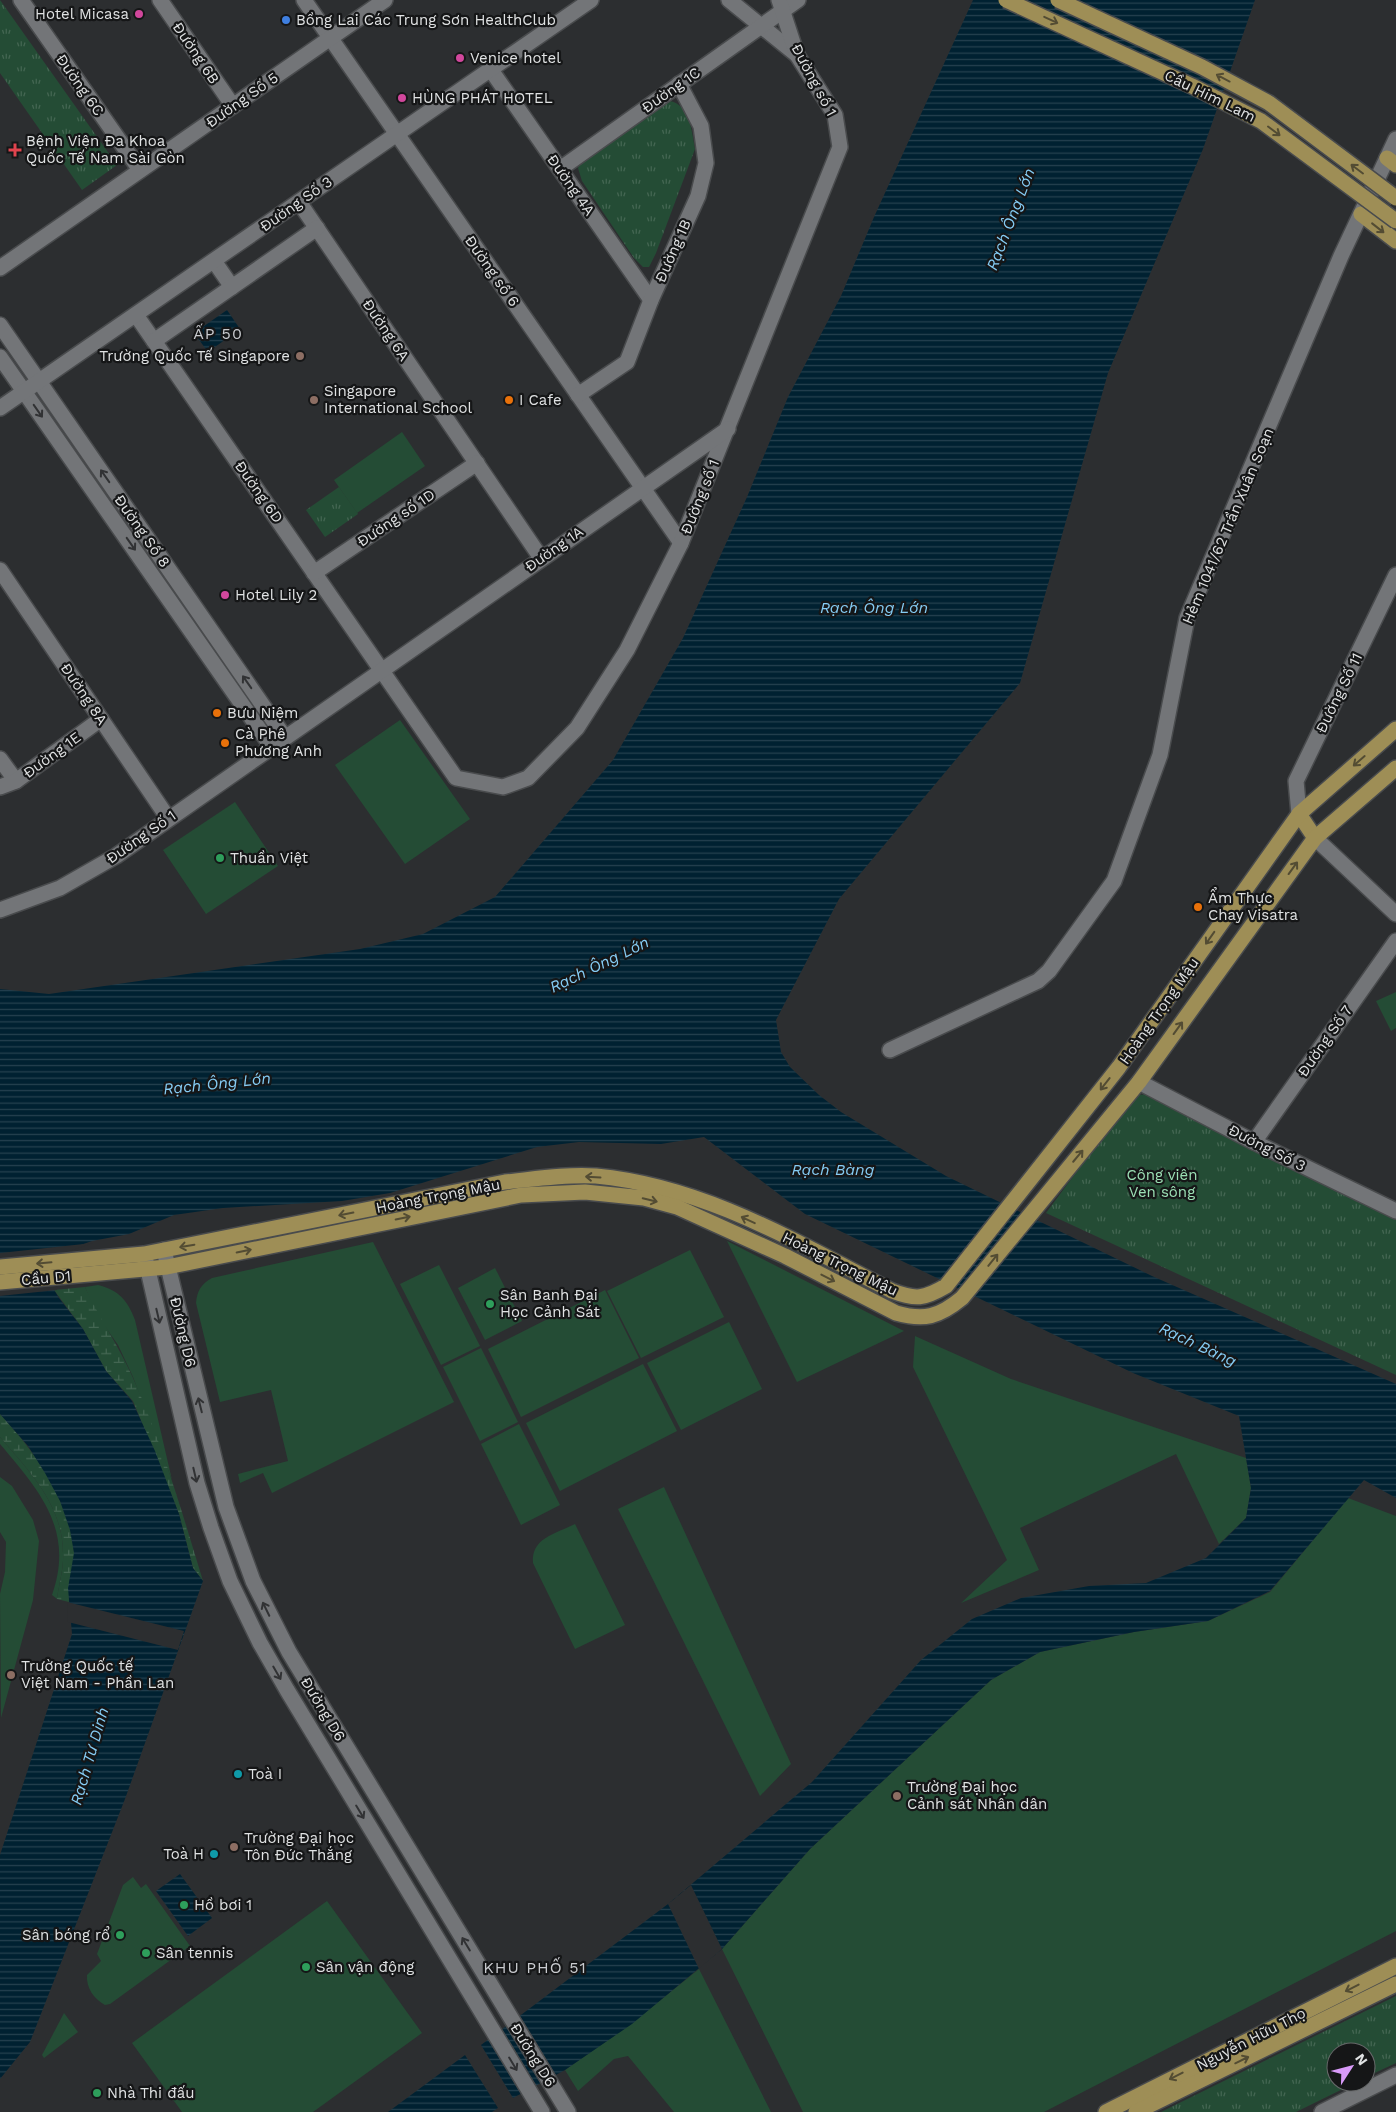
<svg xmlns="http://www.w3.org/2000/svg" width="1396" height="2112" font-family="'Work Sans',sans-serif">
<defs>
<pattern id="wetland-marsh" width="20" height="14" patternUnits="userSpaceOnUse" patternTransform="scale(1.25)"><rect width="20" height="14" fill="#244c35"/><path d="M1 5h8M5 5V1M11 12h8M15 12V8" fill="none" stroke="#446652"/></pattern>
<pattern id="park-tufts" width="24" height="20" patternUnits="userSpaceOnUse" patternTransform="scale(1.25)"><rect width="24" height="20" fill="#244c35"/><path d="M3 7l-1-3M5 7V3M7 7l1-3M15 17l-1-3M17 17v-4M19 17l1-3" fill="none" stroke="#446652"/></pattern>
<pattern id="water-rules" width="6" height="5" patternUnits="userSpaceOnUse" patternTransform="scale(1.25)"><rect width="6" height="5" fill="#002131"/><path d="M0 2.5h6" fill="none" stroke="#25414f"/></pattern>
</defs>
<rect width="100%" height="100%" fill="#2c2e30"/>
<g fill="#244c35">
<path d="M402 432 425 466 357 513 334 480Z"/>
<path d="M400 720 470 819 405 864 335 765Z"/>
<path d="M235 802 278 866 206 914 163 850Z"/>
<path d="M1396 992V1028L1391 1031 1376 1001Z"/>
<path d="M727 1241 904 1331 797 1382Z"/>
<path d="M373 1242 454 1402 272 1493 263 1473 240 1483 238 1474 288 1461 271 1390 220 1402 196 1303C197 1291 201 1284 212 1278Z"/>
<path d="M690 1250 724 1317 641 1358 607 1291Z"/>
<path d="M439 1265 480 1346 441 1365 400 1284Z"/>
<path d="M495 1268 522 1321 485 1340 458 1288Z"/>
<path d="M98 1285C119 1290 128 1301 135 1320L172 1480 133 1377 118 1345 97 1315 85 1287Z"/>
<path d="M605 1290 639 1358 521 1417 488 1349Z"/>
<path d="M729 1322 762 1389 681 1430 647 1363Z"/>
<path d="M915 1336 1011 1379 1246 1458 1251 1488 1246 1518 1219 1544 1176 1454 1020 1528 1039 1570 961 1603 1007 1560 913 1367Z"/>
<path d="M481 1348 518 1422 480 1441 443 1367Z"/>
<path d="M643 1364 677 1431 560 1491 526 1423Z"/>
<path d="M519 1424 560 1505 521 1525 481 1444Z"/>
<path d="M0 1437C29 1471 63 1505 63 1553 64 1568 59 1584 57 1599L52 1595C75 1530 39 1490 0 1444Z"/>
<path d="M0 1477 12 1486 33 1520 39 1541 33 1600 1 1718 0 1594 5 1572 6 1542 0 1532Z"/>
<path d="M664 1487 791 1764 760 1796 618 1509Z"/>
<path d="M1348 1498 1396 1516V1931L1044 2112H803L722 1949 810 1849 991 1680 1040 1652 1134 1632 1208 1621 1270 1592Z"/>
<path d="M575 1524 625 1625 575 1649 533 1563C531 1538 555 1534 575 1524Z"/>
<path d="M133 1877 141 1888 146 1884 190 1946 110 2004 105 2005C94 1999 86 1988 87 1975L101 1961 97 1954 123 1885Z"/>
<path d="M327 1901 422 2033 313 2112H182L132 2043Z"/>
<path d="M699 1969 771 2112H674L628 2056 614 2059 578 2091 565 2070 632 2023Z"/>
<path d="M64 2013 78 2032 44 2058 42 2055Z"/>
</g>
<g fill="url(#wetland-marsh)">
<path d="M85 1287C99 1318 119 1346 133 1378 162 1443 182 1512 203 1581L193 1568 179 1514 133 1401 106 1371 83 1329 54 1290Z"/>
<path d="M0 1414C33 1449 71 1502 74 1552 75 1569 68 1585 69 1602L57 1599C59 1584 64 1568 63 1553 63 1505 29 1471 0 1437Z"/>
</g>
<g fill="url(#park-tufts)">
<path d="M0 0 117 165 82 190 0 73Z"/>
<path d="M670 101C690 105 692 132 695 149L656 253 649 267H643L634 258 582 181 578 168 582 160 661 105Z"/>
<path d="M339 487 358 514 325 537 306 510Z"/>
<path d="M1150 1094 1396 1219V1375L1046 1213 1129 1101 1138 1095Z"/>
<path d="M1396 1996V2063L1366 2077V2052H1336V2082H1357L1296 2112H1161Z"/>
</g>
<g fill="url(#water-rules)">
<path d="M973 0H1255L1203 149 1108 373 1020 683 839 899 776 1020 781 1052 790 1067 819 1095 841 1112 946 1176 1152 1276 1396 1384V1498L1364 1480 1270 1591 1208 1621 1134 1632 1040 1652 991 1680 810 1849 722 1949 632 2024 565 2070 513 2098 481 2045 668 1904 812 1782 921 1660 972 1619 1021 1598 1089 1586 1146 1583 1206 1558 1246 1518 1251 1488 1239 1416 1133 1373 805 1214 704 1137 661 1144 579 1142 537 1147 390 1193 342 1201 223 1208 174 1215 129 1234 92 1241 66 1250 42 1270 59 1298 83 1329 106 1371 132 1401 155 1451 179 1514 193 1568 203 1581 125 1799 30 2042 0 2079V1855L72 1634 68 1588 74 1553 70 1530 60 1501 45 1473 28 1446 0 1414V989L49 994 360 949 423 934 495 897 613 760 683 638 747 497 788 397 841 296 874 217Z"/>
<path d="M227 310 240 329 208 352 194 333Z"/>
<path d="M180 1874 212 1918 188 1936 156 1891Z"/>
<path d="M465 2055 498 2108 492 2112H388Z"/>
</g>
<g fill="#2c2e30">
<path d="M93 1243 67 1252 47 1264 45 1270 57 1290 0 1296V1253Z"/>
<path d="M67 1602 184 1631 178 1650 68 1622Z"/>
<path d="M691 1885 722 1949 699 1969 668 1904Z"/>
</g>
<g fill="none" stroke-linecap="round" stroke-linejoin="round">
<defs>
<g id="minor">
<path d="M21 0 140 170"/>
<path d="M160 0 233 106"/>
<path d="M304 0 681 543"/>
<path d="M729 0 797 55"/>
<path d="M491 70 651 300"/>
<path d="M560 169 798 0"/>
<path d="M299 202 541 558"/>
<path d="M214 261 232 287"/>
<path d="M0 268 385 0"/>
<path d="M136 315 456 778 503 787 528 778 577 728 627 650 681 543 840 147 835 115 797 55 779 0"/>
<path d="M0 325 284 736"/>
<path d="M154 341 317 228"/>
<path d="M0 357 271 746"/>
<path d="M578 395 627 362 651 300 698 196 706 163 701 126 679 84"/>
<path d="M0 408 591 0"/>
<path d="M0 570 168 818"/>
<path d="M314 573 477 463"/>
<path d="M0 759 16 781"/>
<path d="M0 787 16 781 101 719"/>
<path d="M1299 814 1296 781 1396 575"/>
<path d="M1315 838 1396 914"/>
<path d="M0 910 60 888 116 856 728 429"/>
<path d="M890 1050 1038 981 1049 971 1114 881 1160 755 1187 618 1341 256 1396 139"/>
<path d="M1139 1082 1254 1142 1396 1211"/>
<path d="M1254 1142 1396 941"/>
<path d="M164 1250 226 1507 253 1581 289 1652 568 2112"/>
<path d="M145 1257 197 1483 211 1528 230 1581 260 1643 287 1690 542 2112"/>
<path d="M1322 2112 1396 2075"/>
</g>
<g id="major">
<path d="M1387 158 1396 165"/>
<path d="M1361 214 1396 241"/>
<path d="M1299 814 1315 838"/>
<path d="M0 1267 144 1254 505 1182C535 1179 566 1174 596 1176 704 1186 798 1243 892 1291 916 1300 924 1299 946 1286L1119 1067 1299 814 1396 729"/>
<path d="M0 1282 167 1267 521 1195 585 1192 644 1198 677 1207 785 1256 896 1313C924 1321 939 1317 962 1298L1139 1082 1315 838 1396 768"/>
<path d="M1106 2112 1396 1966"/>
<path d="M1136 2112 1396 1984"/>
</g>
</defs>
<use href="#minor" stroke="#494b4d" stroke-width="18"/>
<use href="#major" stroke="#494b4d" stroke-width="18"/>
<use href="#minor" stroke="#737578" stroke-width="15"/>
<use href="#major" stroke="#9e8e56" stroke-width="15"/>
<defs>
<g id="major-bridge">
<path d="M1006 0 1192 86 1261 121 1396 221"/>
<path d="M1058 0 1202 67 1269 103 1396 198"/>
</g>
</defs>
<use href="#major-bridge" stroke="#494b4d" stroke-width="18" stroke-linecap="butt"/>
<use href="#major-bridge" stroke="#9e8e56" stroke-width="15"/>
</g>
<defs><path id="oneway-shaft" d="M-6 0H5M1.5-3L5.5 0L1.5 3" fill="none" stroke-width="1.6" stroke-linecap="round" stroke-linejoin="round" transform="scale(1.25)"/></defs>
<g stroke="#534c33">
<use href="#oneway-shaft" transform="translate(1051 20) rotate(25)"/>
<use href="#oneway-shaft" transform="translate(1223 78) rotate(-152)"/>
<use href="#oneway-shaft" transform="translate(1274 131) rotate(37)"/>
<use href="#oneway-shaft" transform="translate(1357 169) rotate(-143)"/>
<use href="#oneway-shaft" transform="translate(1378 228) rotate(38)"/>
<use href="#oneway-shaft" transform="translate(1359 761) rotate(139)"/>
<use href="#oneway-shaft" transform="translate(1293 868) rotate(-54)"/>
<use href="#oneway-shaft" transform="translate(1210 938) rotate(125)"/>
<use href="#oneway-shaft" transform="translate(1178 1028) rotate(-54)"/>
<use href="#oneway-shaft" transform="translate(1105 1084) rotate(128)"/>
<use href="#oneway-shaft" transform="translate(1078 1156) rotate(-50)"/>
<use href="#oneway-shaft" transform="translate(593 1177) rotate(-177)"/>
<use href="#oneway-shaft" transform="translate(650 1200) rotate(14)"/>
<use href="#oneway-shaft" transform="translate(346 1214) rotate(169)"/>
<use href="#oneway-shaft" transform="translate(403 1218) rotate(-12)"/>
<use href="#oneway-shaft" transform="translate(748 1220) rotate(-155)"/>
<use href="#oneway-shaft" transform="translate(187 1246) rotate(170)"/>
<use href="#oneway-shaft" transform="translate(244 1251) rotate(-12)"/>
<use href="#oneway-shaft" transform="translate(993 1260) rotate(-51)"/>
<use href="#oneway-shaft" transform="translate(44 1263) rotate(175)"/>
<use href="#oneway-shaft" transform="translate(828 1278) rotate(27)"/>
<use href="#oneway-shaft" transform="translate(1352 1988) rotate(153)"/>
<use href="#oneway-shaft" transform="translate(1242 2060) rotate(-26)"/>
<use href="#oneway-shaft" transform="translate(1176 2076) rotate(153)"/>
</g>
<g stroke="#313234">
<use href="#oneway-shaft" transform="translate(38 411) rotate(55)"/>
<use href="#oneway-shaft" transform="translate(105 476) rotate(-125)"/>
<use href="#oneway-shaft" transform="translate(131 544) rotate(55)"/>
<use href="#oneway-shaft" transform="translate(247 682) rotate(-125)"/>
<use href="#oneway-shaft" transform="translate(158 1316) rotate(77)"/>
<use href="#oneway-shaft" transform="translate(200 1405) rotate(-104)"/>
<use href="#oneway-shaft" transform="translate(195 1475) rotate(77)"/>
<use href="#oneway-shaft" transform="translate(266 1609) rotate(-116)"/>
<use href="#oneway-shaft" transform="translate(277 1673) rotate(60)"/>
<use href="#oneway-shaft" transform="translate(360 1812) rotate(59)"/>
<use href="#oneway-shaft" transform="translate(466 1944) rotate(-121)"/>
<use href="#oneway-shaft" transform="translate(513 2064) rotate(59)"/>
</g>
<g fill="#d1479c" stroke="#151617" stroke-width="2">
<circle cx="139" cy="14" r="5"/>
<circle cx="460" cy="58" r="5"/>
<circle cx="402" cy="98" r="5"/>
<circle cx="225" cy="595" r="5"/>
</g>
<circle fill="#3f7fe0" stroke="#151617" stroke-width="2" cx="286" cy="20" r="5"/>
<path fill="#e0444e" stroke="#151617" stroke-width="2" d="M12.5 142.5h5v5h5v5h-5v5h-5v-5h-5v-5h5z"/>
<g fill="#8d6e63" stroke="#151617" stroke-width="2">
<circle cx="300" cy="356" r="5"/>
<circle cx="314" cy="400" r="5"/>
<circle cx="11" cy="1675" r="5"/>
<circle cx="897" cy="1796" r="5"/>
<circle cx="234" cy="1847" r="5"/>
</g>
<g fill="#e8710a" stroke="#151617" stroke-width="2">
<circle cx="509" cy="400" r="5"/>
<circle cx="217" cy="713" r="5"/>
<circle cx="225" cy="743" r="5"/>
<circle cx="1198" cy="907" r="5"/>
</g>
<g fill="#2e9e5b" stroke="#151617" stroke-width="2">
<circle cx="220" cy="858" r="5"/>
<circle cx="490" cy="1304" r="5"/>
<circle cx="184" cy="1905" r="5"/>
<circle cx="120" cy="1935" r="5"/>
<circle cx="146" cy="1953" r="5"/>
<circle cx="306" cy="1967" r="5"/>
<circle cx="97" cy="2093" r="5"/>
</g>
<g fill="#0f9aa8" stroke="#151617" stroke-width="2">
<circle cx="238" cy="1774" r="5"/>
<circle cx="214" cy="1854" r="5"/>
</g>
<g text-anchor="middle" stroke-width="4.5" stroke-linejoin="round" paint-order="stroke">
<g font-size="15" fill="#e0e2e3" stroke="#151617" text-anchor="start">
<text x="129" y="19" text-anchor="end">Hotel Micasa</text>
<text x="296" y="25">Bồng Lai Các Trung Sơn HealthClub</text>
<text x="470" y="63">Venice hotel</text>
<text x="412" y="103">HÙNG PHÁT HOTEL</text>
<text x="26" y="146">Bệnh Viện Đa Khoa<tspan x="26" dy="17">Quốc Tế Nam Sài Gòn</tspan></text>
<text x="290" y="361" text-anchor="end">Trường Quốc Tế Singapore</text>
<text x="324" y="396">Singapore<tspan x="324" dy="17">International School</tspan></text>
<text x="519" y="405">I Cafe</text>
<text x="235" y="600">Hotel Lily 2</text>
<text x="227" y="718">Bưu Niệm</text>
<text x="235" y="739">Cà Phê<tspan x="235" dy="17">Phương Anh</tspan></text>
<text x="230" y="863">Thuần Việt</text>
<text x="1208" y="903">Ẩm Thực<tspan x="1208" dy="17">Chay Visatra</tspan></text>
<text x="500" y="1300">Sân Banh Đại<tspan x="500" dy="17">Học Cảnh Sát</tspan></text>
<text x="21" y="1671">Trường Quốc tế<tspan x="21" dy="17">Việt Nam - Phần Lan</tspan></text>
<text x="248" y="1779">Toà I</text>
<text x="907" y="1792">Trường Đại học<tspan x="907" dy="17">Cảnh sát Nhân dân</tspan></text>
<text x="244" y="1843">Trường Đại học<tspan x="244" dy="17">Tôn Đức Thắng</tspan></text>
<text x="204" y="1859" text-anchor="end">Toà H</text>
<text x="194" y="1910">Hồ bơi 1</text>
<text x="110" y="1940" text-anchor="end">Sân bóng rổ</text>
<text x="156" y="1958">Sân tennis</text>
<text x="316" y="1972">Sân vận động</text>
<text x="107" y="2098">Nhà Thi đấu</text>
</g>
<g font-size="15" fill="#e0e2e3" stroke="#151617">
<text transform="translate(196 53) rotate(56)" y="5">Đường 6B</text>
<text transform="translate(814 80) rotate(62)" y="5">Đường số 1</text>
<text transform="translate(80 85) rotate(55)" y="5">Đường 6C</text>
<text transform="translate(671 90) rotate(-35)" y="5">Đường 1C</text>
<text transform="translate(1210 96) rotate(26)" y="5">Cầu Him Lam</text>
<text transform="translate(242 100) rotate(-35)" y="5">Đường Số 5</text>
<text transform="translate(571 185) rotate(55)" y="5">Đường 4A</text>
<text transform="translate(296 204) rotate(-35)" y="5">Đường Số 3</text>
<text transform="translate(673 251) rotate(-66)" y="5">Đường 1B</text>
<text transform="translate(492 271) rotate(55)" y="5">Đường số 6</text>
<text transform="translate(386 330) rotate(56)" y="5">Đường 6A</text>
<text transform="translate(259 492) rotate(55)" y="5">Đường 6D</text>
<text transform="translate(700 497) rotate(-68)" y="5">Đường số 1</text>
<text transform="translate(396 518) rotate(-34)" y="5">Đường số 1D</text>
<text transform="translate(1228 526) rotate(-67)" y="5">Hẻm 1041/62 Trần Xuân Soạn</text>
<text transform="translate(142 531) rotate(55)" y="5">Đường Số 8</text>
<text transform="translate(554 549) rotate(-35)" y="5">Đường 1A</text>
<text transform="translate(1339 693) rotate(-64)" y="5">Đường Số 11</text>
<text transform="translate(84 694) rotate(56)" y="5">Đường 8A</text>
<text transform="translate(52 755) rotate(-36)" y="5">Đường 1E</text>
<text transform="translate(141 837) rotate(-35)" y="5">Đường Số 1</text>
<text transform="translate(1159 1011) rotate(-55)" y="5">Hoàng Trọng Mậu</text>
<text transform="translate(1325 1041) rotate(-55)" y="5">Đường Số 7</text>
<text transform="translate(1267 1148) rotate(27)" y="5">Đường Số 3</text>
<text transform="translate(438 1196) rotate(-11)" y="5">Hoàng Trọng Mậu</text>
<text transform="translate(840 1264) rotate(26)" y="5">Hoàng Trọng Mậu</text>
<text transform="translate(46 1278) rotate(-5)" y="5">Cầu D1</text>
<text transform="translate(183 1332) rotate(77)" y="5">Đường D6</text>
<text transform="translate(323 1709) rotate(59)" y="5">Đường D6</text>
<text transform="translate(1251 2039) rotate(-27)" y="5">Nguyễn Hữu Thọ</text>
<text transform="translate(533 2055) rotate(58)" y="5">Đường D6</text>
</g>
<g font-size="15" fill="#9ce0b5" stroke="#151617">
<text x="1162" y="1180">Công viên<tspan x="1162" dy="17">Ven sông</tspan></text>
</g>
<g font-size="16" font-style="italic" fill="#85ccf4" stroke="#151617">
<text transform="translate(1010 219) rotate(-69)" y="6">Rạch Ông Lớn</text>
<text x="874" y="613">Rạch Ông Lớn</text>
<text transform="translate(599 964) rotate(-26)" y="6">Rạch Ông Lớn</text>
<text transform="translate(217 1083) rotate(-6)" y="6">Rạch Ông Lớn</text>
<text x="833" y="1175">Rạch Bàng</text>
<text transform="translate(1198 1344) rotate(25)" y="6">Rạch Bàng</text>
<text transform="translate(89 1756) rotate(-74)" y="6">Rạch Tư Dinh</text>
</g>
<g font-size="16" letter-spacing="1" fill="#c9cbcf" stroke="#151617">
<text x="218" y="339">ẤP 50</text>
<text x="535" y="1973">KHU PHỐ 51</text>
</g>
</g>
<g transform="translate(1351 2067) rotate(54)"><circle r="24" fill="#151617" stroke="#666869"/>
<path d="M0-4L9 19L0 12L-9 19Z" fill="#d89af8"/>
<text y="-8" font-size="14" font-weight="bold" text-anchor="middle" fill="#e0e2e3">N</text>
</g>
</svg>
